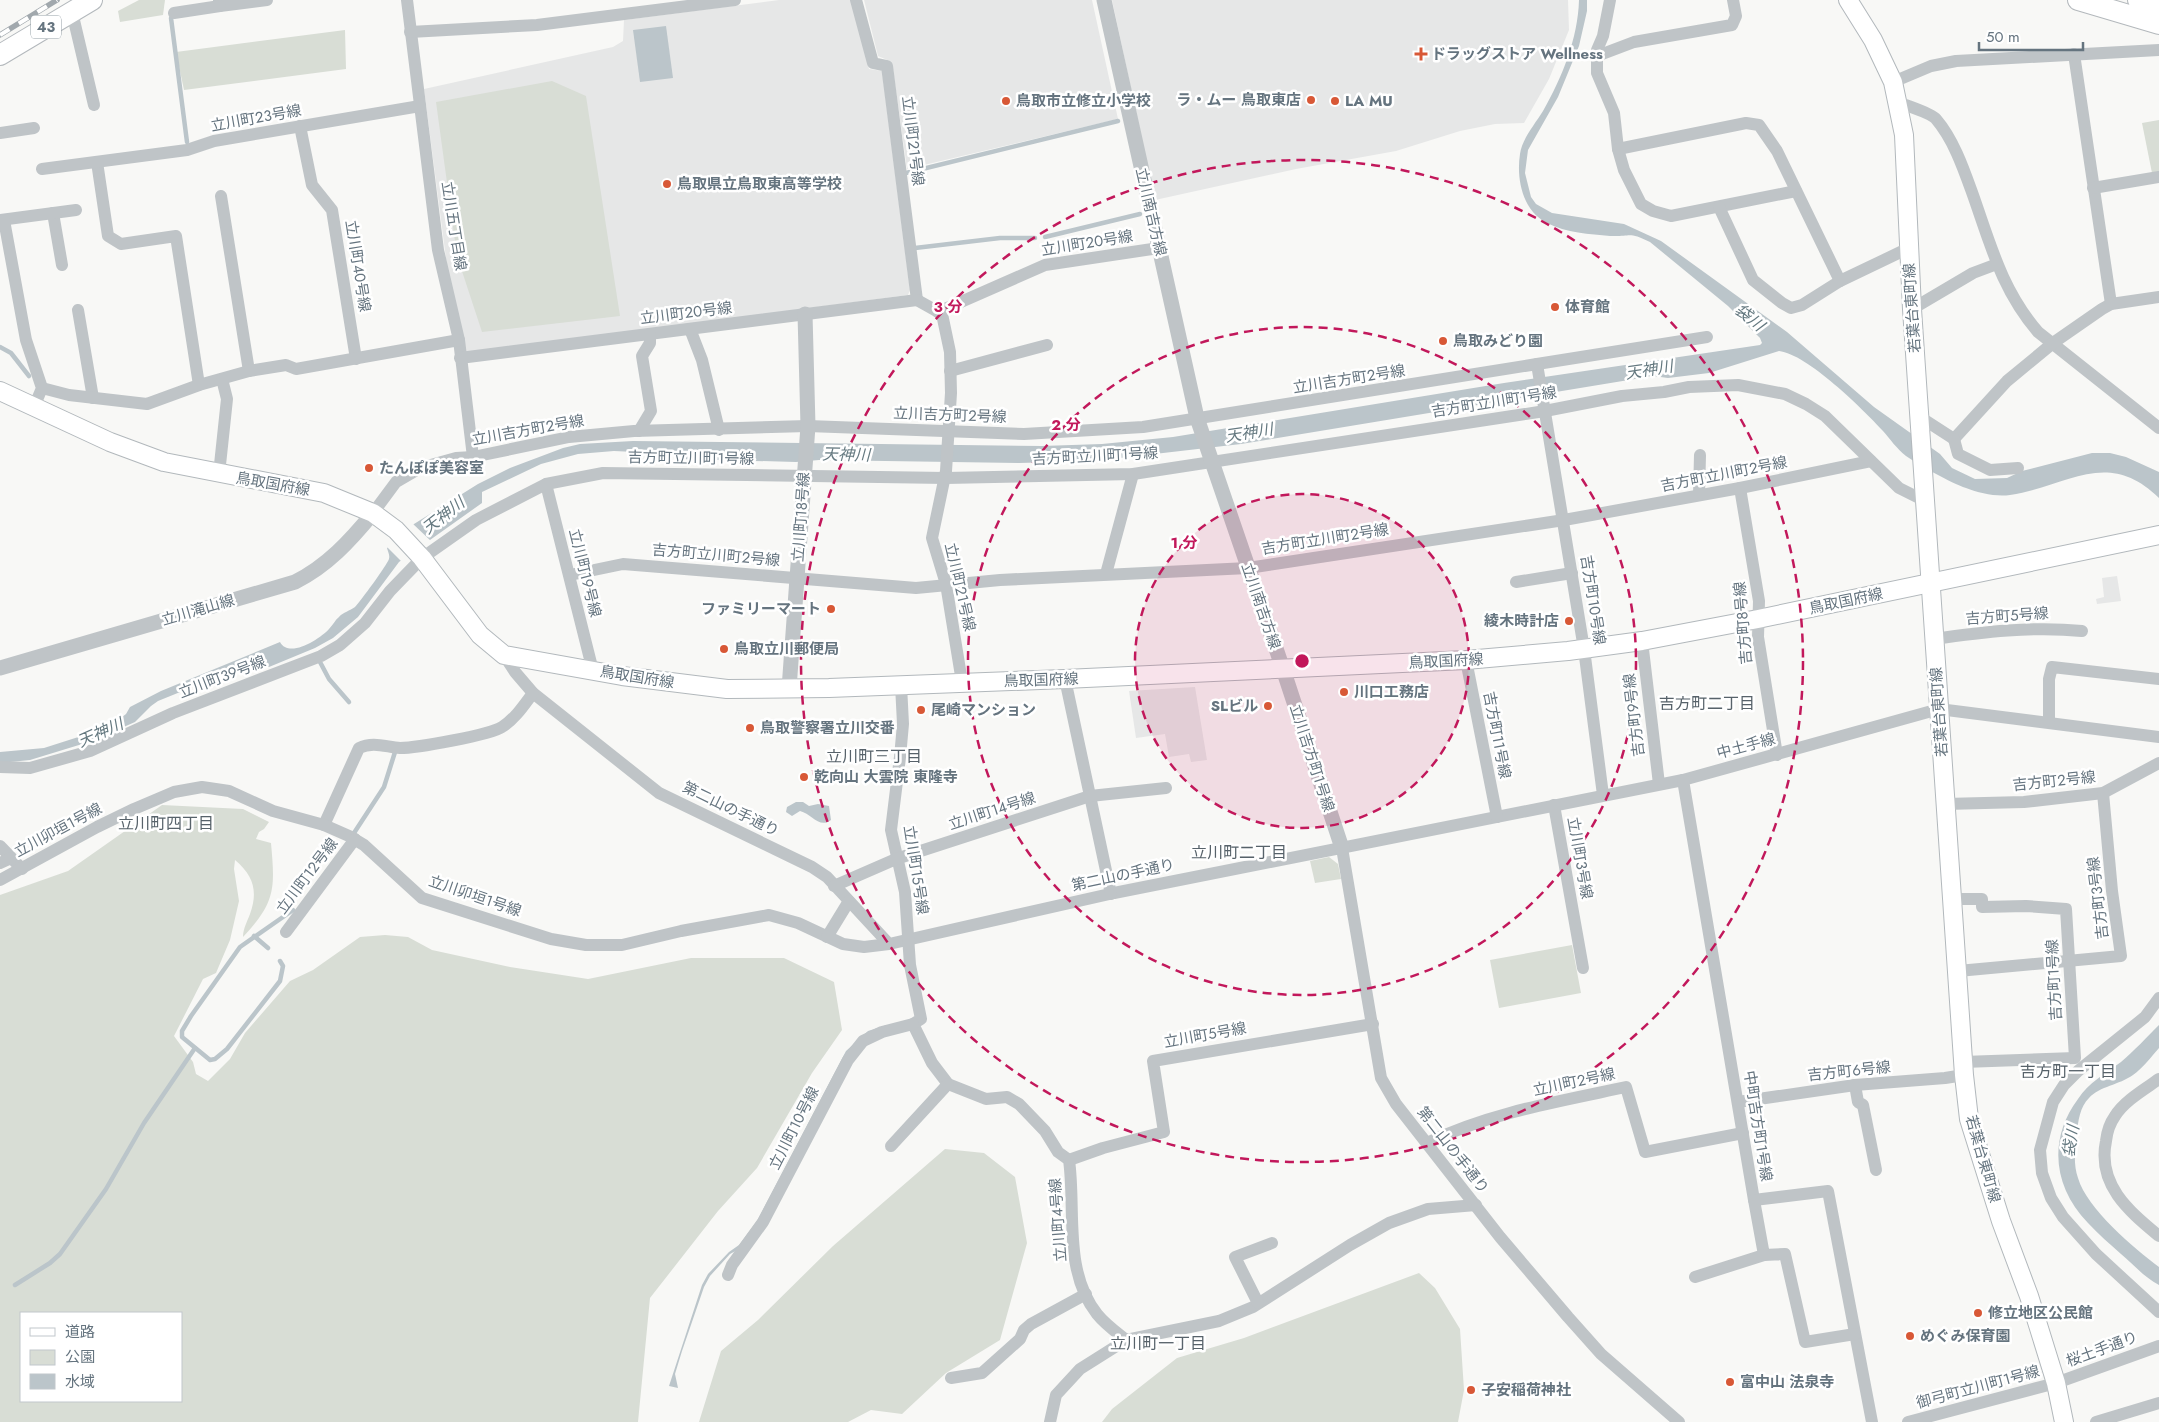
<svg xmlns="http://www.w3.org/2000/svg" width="2159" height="1422" font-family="Jost,'Noto Sans JP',sans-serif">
<rect width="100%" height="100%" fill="#f8f8f6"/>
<g fill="#e6e7e7">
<path d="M779 0H851L869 69 882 71 910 290 908 295 466 353 447 266 424 89 613 47 623 41 624 20Z"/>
<path d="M864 0H1092L1118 119 907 169 892 62 878 56Z"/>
<path d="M1112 0H1568L1569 30 1549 79 1524 123 1495 124 1460 131 1396 151 1296 169 1155 200Z"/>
<path d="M2117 576 2121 601 2097 604 2096 599 2104 597 2102 578Z"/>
<path d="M1195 687 1207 760 1191 762 1189 754 1169 757 1165 734 1136 738 1129 691Z"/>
</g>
<g fill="#d8ddd5" fill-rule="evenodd">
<path d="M139 0H165L163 15 120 22 118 11Z"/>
<path d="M345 30 346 69 184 90 176 52Z"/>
<path d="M552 81 586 96 620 316 482 332 457 256 436 102Z"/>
<path d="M2159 120V172L2152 173 2142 123Z"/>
<path d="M162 805 243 809 269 822 264 829 259 832 256 839 271 843C275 888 276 902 243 937 243 929 247 922 250 914 258 892 254 876 235 860L234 869 239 901 230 940 216 973 203 979 174 1036 193 1062 196 1074 208 1081 230 1059 245 1033 290 981 313 970 360 937 385 935 408 937 432 950 510 967 588 979 691 958H784L834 982 842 1030 812 1073 757 1168 718 1211 650 1298 638 1422H0V895L68 871ZM21 1313H181V1401H21Z"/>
<path d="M1329 857 1338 864 1341 879 1315 883 1310 861Z"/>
<path d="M1572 945 1581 993 1499 1008 1490 960Z"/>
<path d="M945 1149 984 1153 1015 1177 1027 1243 1000 1340 946 1373 902 1414 871 1410 848 1422H699L721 1351 758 1320 833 1246Z"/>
<path d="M1419 1273 1435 1288 1460 1329 1464 1390 1458 1422H1102L1112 1409 1177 1358 1244 1338Z"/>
</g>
<g fill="#bbc5ca">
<path d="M1579 0H1587V11L1579 46 1558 97 1528 150 1525 173 1531 197 1536 204 1552 213 1624 224 1661 241 1787 332 1874 407 1940 454 1952 468 1975 479 2007 478 2022 471 2092 453H2110L2126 457 2159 472V498C2107 447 2067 487 2010 495 1996 497 1979 493 1966 488 1951 483 1919 465 1906 456 1897 449 1890 439 1883 431 1863 409 1807 354 1779 351L1709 373 1668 378 1653 376 1241 444 1094 461 1019 463 819 460 796 462 681 459 670 453H656L614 451 578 454 541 464 482 492V503L399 562 358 617 333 638 315 648 269 667 246 666 237 669 158 701 151 706 135 722 92 741 30 760 0 763V752L44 748 94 732 117 721 126 714 130 707 161 691 280 642C289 659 320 639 329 629 333 625 335 620 339 617 343 612 350 611 355 607 360 602 387 565 389 559 390 555 388 552 387 548L414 524 478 484 510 468 563 448 580 444 633 441 1042 446 1102 444 1173 437 1504 383 1760 345 1762 343 1760 338 1728 306 1650 242C1628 231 1631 237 1610 236 1590 234 1566 233 1547 223 1523 211 1516 180 1520 154 1522 139 1535 124 1543 111 1562 78 1578 38 1579 0Z"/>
<path d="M666 26 673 78 640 82 633 30Z"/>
<path d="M796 802H803L809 806 818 804 829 806 831 820C819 829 812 814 800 811L792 816 786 812 787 807Z"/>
<path d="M887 1025 860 1040 775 1196 741 1248 730 1254 710 1276 704 1287 682 1351 675 1374 678 1388 669 1386 702 1285 708 1274 729 1252 739 1245 757 1221 846 1051 868 1031Z"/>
<path d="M2159 1025V1048C2151 1057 2143 1068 2133 1075 2119 1085 2100 1086 2089 1098 2080 1107 2078 1121 2077 1133 2075 1148 2073 1164 2078 1178 2087 1209 2134 1248 2159 1267V1285C2144 1277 2134 1265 2121 1254 2110 1244 2098 1234 2088 1223 2053 1187 2048 1139 2078 1099 2089 1082 2105 1074 2121 1062 2134 1051 2147 1037 2159 1025Z"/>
</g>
<path fill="#f8f8f6" d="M412 523 431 541 402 562 386 546Z"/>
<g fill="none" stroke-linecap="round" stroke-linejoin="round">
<g stroke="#bbc5ca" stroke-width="4.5">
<path d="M171 18 187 142"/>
<path d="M906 173 1118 121"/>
<path d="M1045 237 1140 214"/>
<path d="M915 248 1000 238H1035"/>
<path d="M0 347 11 353 29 376"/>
<path d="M320 662 329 679 349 702"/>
<path d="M354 833 384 787 395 752"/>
<path d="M254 936 268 948"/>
<path d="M280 961 283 966 280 981 227 1049 215 1059 210 1060 182 1037V1031L191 1016 240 947 293 910"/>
<path d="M15 1285 50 1263 60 1254 106 1189 144 1123 195 1048"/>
</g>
<defs>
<g id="secondary">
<path d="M1848 0 1873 40 1893 82 1904 135 1912 309 1964 1075 1969 1119 2001 1221 2029 1296 2056 1383 2064 1422"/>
<path d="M0 391 110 442 164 462 324 493 373 513 396 530 422 558 480 635 504 655 622 676 727 689 829 688 1065 679 1466 660 1568 651 1642 641 1758 619 2159 535"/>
</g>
<g id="primary">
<path d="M2078 0 2159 24"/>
<path d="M2138 0 2159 6"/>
<path d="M0 55 92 0"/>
</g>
</defs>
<use href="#secondary" stroke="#b2b8bc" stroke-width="20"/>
<use href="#primary" stroke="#b3b8bc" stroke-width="22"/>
<g stroke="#bfc4c7" stroke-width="12">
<path d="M219 0 220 6 267 0"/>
<path d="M407 0 438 250 459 340 473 457"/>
<path d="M856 0 873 63 887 66 917 300"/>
<path d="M1610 0 1603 36 1597 50V73L1614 113 1618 149 1624 170 1641 204 1653 211 1671 216 1796 191"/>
<path d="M72 12 94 105"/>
<path d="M174 13 220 6"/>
<path d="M410 32 537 25 735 0"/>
<path d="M2074 54 2111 304"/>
<path d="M1597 56 1634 42 1732 25 1736 16 1733 0"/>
<path d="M1893 82 1931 66 1956 61 2159 50"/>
<path d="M1898 102C1907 106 1931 113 1936 119 1954 140 1964 170 1973 195 1991 246 2002 290 2038 332L2159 428"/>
<path d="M300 126 312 185 332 210 356 359"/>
<path d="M0 133 34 128"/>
<path d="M1618 149 1746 123 1759 125 1777 151 1840 281"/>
<path d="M97 162 108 236 121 244 176 236 199 385"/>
<path d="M42 169 187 150 214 141 420 106"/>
<path d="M2093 188 2159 177"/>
<path d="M221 196 249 371"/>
<path d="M1719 207 1753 280 1782 303 1791 308 1802 305 1840 281 1909 248"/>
<path d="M53 213 62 265"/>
<path d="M0 220 76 210"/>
<path d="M4 220 26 340 42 388 34 407"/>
<path d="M917 300 942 314 950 352 951 393 946 471 932 538 946 584 962 682"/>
<path d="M1912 309 1973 273 1997 264"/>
<path d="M78 310 93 398"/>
<path d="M938 312 1045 265 1159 248"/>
<path d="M690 329 702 360 719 430"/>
<path d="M460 358 917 300"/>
<path d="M1537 364 1707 337"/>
<path d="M950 371 1047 345"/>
<path d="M42 388 69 395 147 404 199 385 249 371 286 365 296 369 459 340"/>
<path d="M1920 417 1954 439 2007 381 2053 343 2102 309 2111 304 2159 297"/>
<path d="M639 431 651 411 642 356 650 343V334"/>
<path d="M1954 439 1958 454 1990 470 2018 468"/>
<path d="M219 474 227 399 222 379"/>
<path d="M546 484 593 671"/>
<path d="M1740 488 1759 601 1758 637 1777 755"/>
<path d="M1699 495 1700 455"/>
<path d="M373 513 396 482 420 468 456 458 473 457 569 437 634 431 808 426 1024 434 1143 427 1537 364 1584 649 1603 795"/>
<path d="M1106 574 1133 474"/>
<path d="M570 575 623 564 916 588 1000 580 1248 568 1564 520 1740 488 1871 461"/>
<path d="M1516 582 1572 573"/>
<path d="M1934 639C1982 632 2033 626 2082 631"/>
<path d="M1642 641 1659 784"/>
<path d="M504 655 515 672 533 693 659 793 812 867 827 877 889 944 1114 893 1683 780 1939 709 2159 737"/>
<path d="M1466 660 1497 817"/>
<path d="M1065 679 1111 894"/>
<path d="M901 685 903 724 900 757 891 830 905 892 910 965 921 1019 913 1024 932 1063 948 1084 986 1099 1007 1097 1019 1104 1045 1131 1058 1152 1069 1160C1076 1210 1063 1271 1097 1314 1105 1324 1116 1332 1126 1340L1219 1321 1253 1307 1350 1245 1389 1223 1428 1209 1476 1205"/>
<path d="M2049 721V679L2052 667 2159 679"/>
<path d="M0 767 30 768 90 751 173 713 321 656 340 645 365 623 390 591 422 558 476 520 546 484 603 473 946 478 1133 474 1545 411 1622 396 1664 392 1689 387 1738 385 1785 394 1806 404 1825 416 1899 488 1925 501"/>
<path d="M1683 780 1754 1200 1828 1191 1872 1422"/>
<path d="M1945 804 2024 802 2103 793 2159 763"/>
<path d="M1554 805 1583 968"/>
<path d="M324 825 359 748C373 741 386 747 400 748 416 748 490 735 502 727 515 719 524 705 533 693"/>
<path d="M0 846 22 869"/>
<path d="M1342 848 1381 1078 1396 1104 1500 1237 1568 1317 1601 1354 1679 1422"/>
<path d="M0 863 11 858"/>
<path d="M0 880 97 827 134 809 174 792 202 787 229 791 273 811 324 825 349 836 364 845 422 898 551 939 586 945H622L681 931 769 915 798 923 843 944 864 947 889 944"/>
<path d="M834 886 896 859 1090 796 1166 788"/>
<path d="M1952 899H1982V907L2026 906 2066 909 2075 1058 1963 1062"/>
<path d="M286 932 355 839"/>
<path d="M827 937 849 901"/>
<path d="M1958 971 2121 956 2112 891 2103 793"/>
<path d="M2159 998 2145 1017 2078 1071 2064 1085 2053 1102 2040 1150 2042 1173 2051 1198 2063 1217 2096 1254 2159 1312"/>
<path d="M2159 1079C2145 1089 2124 1101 2115 1116 2110 1123 2107 1132 2106 1141 2097 1185 2129 1211 2159 1236"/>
<path d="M1855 1085 1858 1102 1863 1105 1876 1170"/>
<path d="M1738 1102 1855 1085 1945 1078 1964 1075"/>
<path d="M1427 1143C1489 1113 1560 1101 1626 1087L1645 1152 1743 1133"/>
<path d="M891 1146 948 1084"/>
<path d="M1069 1160 1103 1148 1164 1132 1153 1061 1373 1024"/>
<path d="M1754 1200 1764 1255 1785 1254 1805 1342 1855 1334"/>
<path d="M728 1275 732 1265 763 1222 848 1060 863 1041 882 1032 913 1024"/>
<path d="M1695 1277 1764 1255"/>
<path d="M1258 1303 1235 1257 1272 1243"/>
<path d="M951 1378 982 1373 1020 1339 1024 1330 1031 1324 1086 1294"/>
<path d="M1050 1422 1056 1395 1080 1369 1126 1340"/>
<path d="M1908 1422 2056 1383 2159 1346"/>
<path d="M2096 1422 2159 1403"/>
</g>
<g stroke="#bfc4c7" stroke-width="15">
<path d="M1104 0 1197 418 1283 669 1342 848"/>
<path d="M0 668 295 582C327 566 350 541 373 513"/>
<path d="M789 689 808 426 805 314"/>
</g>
<use href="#secondary" stroke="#fff" stroke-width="18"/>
<use href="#primary" stroke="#fff" stroke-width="20"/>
<defs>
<path id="rail" d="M0 35 57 0"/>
</defs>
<use href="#rail" stroke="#a1a8ad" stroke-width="5.5"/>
<use href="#rail" stroke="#fff" stroke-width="4" stroke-dasharray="11" stroke-linecap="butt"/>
</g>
<circle cx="1302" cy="661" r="167" fill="#c2185b" fill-opacity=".12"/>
<g fill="none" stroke="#c2185b" stroke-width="2.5" stroke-dasharray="9 6">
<circle cx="1302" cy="661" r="167"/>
<circle cx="1302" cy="661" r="334"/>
<circle cx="1302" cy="661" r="501"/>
</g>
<g fill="#d85836" stroke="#fff" stroke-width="2">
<path d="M1418.5 46.5h5v5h5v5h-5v5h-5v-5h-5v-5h5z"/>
<circle cx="1311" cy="100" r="5"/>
<circle cx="1006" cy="101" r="5"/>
<circle cx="1335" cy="101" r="5"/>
<circle cx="667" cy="184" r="5"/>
<circle cx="1555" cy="307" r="5"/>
<circle cx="1443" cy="341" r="5"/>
<circle cx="369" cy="468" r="5"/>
<circle cx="831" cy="609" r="5"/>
<circle cx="1569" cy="621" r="5"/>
<circle cx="724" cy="649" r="5"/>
<circle cx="1344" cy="692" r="5"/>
<circle cx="1268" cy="706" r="5"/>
<circle cx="921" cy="710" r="5"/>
<circle cx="750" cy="728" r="5"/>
<circle cx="804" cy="777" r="5"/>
<circle cx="1978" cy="1313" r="5"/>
<circle cx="1910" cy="1336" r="5"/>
<circle cx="1730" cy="1382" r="5"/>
<circle cx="1471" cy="1390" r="5"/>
</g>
<g text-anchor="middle" stroke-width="5" stroke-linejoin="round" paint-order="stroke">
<rect fill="#fff" stroke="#939ea5" stroke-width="1" x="31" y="15.5" width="30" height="23" rx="4"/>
<g font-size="14" font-weight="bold" fill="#65747f">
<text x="46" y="32">43</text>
</g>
<g font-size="15" font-weight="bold" fill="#65747f" stroke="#fff" text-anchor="start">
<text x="1431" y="59">ドラッグストア Wellness</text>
<text x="1301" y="105" text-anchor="end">ラ・ムー 鳥取東店</text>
<text x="1016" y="106">鳥取市立修立小学校</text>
<text x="1345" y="106">LA MU</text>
<text x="677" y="189">鳥取県立鳥取東高等学校</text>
<text x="1565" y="312">体育館</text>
<text x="1453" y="346">鳥取みどり園</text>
<text x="379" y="473">たんぽぽ美容室</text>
<text x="821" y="614" text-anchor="end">ファミリーマート</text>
<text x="1559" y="626" text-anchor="end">綾木時計店</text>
<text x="734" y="654">鳥取立川郵便局</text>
<text x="1354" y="697">川口工務店</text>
<text x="1258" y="711" text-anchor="end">SLビル</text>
<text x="931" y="715">尾崎マンション</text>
<text x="760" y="733">鳥取警察署立川交番</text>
<text x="814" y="782">乾向山 大雲院 東隆寺</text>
<text x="1988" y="1318">修立地区公民館</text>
<text x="1920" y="1341">めぐみ保育園</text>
<text x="1740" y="1387">富中山 法泉寺</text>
<text x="1481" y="1395">子安稲荷神社</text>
</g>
<g font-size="15" fill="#65747f" stroke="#fff">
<text transform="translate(256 118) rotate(-10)" y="5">立川町23号線</text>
<text transform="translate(913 141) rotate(83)" y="5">立川町21号線</text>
<text transform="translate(1151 212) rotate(77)" y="5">立川南吉方線</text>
<text transform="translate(454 226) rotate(81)" y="5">立川五丁目線</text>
<text transform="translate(1087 243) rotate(-9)" y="5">立川町20号線</text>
<text transform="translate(358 266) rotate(81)" y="5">立川町40号線</text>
<text transform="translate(1912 308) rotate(-94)" y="5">若葉台東町線</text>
<text transform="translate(686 313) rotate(-7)" y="5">立川町20号線</text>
<text transform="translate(1349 379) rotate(-9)" y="5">立川吉方町2号線</text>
<text transform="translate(1494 402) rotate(-9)" y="5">吉方町立川町1号線</text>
<text transform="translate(950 415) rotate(2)" y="5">立川吉方町2号線</text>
<text transform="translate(528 430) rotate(-10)" y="5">立川吉方町2号線</text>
<text transform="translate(1095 456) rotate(-3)" y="5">吉方町立川町1号線</text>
<text transform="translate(691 458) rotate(1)" y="5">吉方町立川町1号線</text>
<text transform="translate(1724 474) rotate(-11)" y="5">吉方町立川町2号線</text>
<text transform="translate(273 484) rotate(10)" y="5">鳥取国府線</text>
<text transform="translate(801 517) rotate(-86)" y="5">立川町18号線</text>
<text transform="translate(1325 539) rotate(-9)" y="5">吉方町立川町2号線</text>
<text transform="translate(716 555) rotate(5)" y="5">吉方町立川町2号線</text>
<text transform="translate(585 573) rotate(76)" y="5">立川町19号線</text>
<text transform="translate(960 587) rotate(77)" y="5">立川町21号線</text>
<text transform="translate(1593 600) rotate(81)" y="5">吉方町10号線</text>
<text transform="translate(1846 601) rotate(-12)" y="5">鳥取国府線</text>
<text transform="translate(1261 606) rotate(71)" y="5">立川南吉方線</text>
<text transform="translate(198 610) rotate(-16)" y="5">立川滝山線</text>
<text transform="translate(2007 616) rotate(-4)" y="5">吉方町5号線</text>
<text transform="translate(1743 623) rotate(-95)" y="5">吉方町8号線</text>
<text transform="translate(1446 661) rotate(-3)" y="5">鳥取国府線</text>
<text transform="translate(222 677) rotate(-21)" y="5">立川町39号線</text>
<text transform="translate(637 677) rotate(9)" y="5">鳥取国府線</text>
<text transform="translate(1041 680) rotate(-2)" y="5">鳥取国府線</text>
<text transform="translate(1939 712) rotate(-94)" y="5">若葉台東町線</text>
<text transform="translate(1634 715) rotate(-97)" y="5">吉方町9号線</text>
<text transform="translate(1497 735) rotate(79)" y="5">吉方町11号線</text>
<text transform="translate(1746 746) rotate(-15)" y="5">中土手線</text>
<text transform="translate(1312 758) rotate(72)" y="5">立川吉方町1号線</text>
<text transform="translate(2054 781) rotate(-6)" y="5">吉方町2号線</text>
<text transform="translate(731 809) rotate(26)" y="5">第二山の手通り</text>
<text transform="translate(992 811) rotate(-18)" y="5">立川町14号線</text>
<text transform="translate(58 830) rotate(-28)" y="5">立川卯垣1号線</text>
<text transform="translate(1580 858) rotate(80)" y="5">立川町3号線</text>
<text transform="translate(916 870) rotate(81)" y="5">立川町15号線</text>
<text transform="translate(1123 875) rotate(-12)" y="5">第二山の手通り</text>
<text transform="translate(307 876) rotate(-53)" y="5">立川町12号線</text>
<text transform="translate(475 896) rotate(19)" y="5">立川卯垣1号線</text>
<text transform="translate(2098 898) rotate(-97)" y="5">吉方町3号線</text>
<text transform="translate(2054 980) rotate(-93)" y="5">吉方町1号線</text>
<text transform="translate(1205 1035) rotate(-10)" y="5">立川町5号線</text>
<text transform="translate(1849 1071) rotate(-6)" y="5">吉方町6号線</text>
<text transform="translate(1574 1082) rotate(-12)" y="5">立川町2号線</text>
<text transform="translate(1758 1126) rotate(81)" y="5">中町吉方町1号線</text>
<text transform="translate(794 1128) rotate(-63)" y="5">立川町10号線</text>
<text transform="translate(1453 1150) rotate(52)" y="5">第二山の手通り</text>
<text transform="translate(1983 1159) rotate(74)" y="5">若葉台東町線</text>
<text transform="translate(1058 1220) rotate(-94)" y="5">立川町4号線</text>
<text transform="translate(2102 1349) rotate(-20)" y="5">桜土手通り</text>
<text transform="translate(1978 1387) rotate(-15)" y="5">御弓町立川町1号線</text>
</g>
<g font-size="16" font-style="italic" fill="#657980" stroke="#fff">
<text transform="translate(1750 317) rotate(39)" y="6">袋川</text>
<text transform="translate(1649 369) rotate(-9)" y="6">天神川</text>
<text transform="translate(1249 432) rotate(-9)" y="6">天神川</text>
<text transform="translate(846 454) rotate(1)" y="6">天神川</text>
<text transform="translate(443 515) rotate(-38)" y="6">天神川</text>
<text transform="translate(100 732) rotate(-24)" y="6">天神川</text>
<text transform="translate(2070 1141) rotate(-80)" y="6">袋川</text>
</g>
<g font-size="16" fill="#57626a" stroke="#fff">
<text x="1707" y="709">吉方町二丁目</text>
<text x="874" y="762">立川町三丁目</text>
<text x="166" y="829">立川町四丁目</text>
<text x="1239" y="858">立川町二丁目</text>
<text x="2068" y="1077">吉方町一丁目</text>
<text x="1158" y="1349">立川町一丁目</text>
</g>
</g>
<circle cx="1302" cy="661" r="8" fill="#c2185b" stroke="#fff" stroke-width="2.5"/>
<g font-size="15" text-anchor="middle" font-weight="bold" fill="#c2185b" stroke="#fff" stroke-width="5" stroke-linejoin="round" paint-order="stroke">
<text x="948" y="312">3 分</text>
<text x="1066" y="430">2 分</text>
<text x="1184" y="548">1 分</text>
</g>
<rect x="20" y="1312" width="162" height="90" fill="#ffffff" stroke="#c1c7cc"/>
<rect x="30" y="1328" width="25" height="8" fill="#ffffff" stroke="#c1c7cc"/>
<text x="65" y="1337" font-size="15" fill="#65747f">道路</text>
<rect x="30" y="1350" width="25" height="15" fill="#d8ddd5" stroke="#c1c7cc"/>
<text x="65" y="1362" font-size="15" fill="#65747f">公園</text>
<rect x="30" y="1374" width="25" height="15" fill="#bbc5ca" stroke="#c1c7cc"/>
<text x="65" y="1387" font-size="15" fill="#65747f">水域</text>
<path d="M1979 42v8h104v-8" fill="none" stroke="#65747f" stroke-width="2.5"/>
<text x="1986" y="42" font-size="15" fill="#65747f" stroke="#ffffff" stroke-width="4" paint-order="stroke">50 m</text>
</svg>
